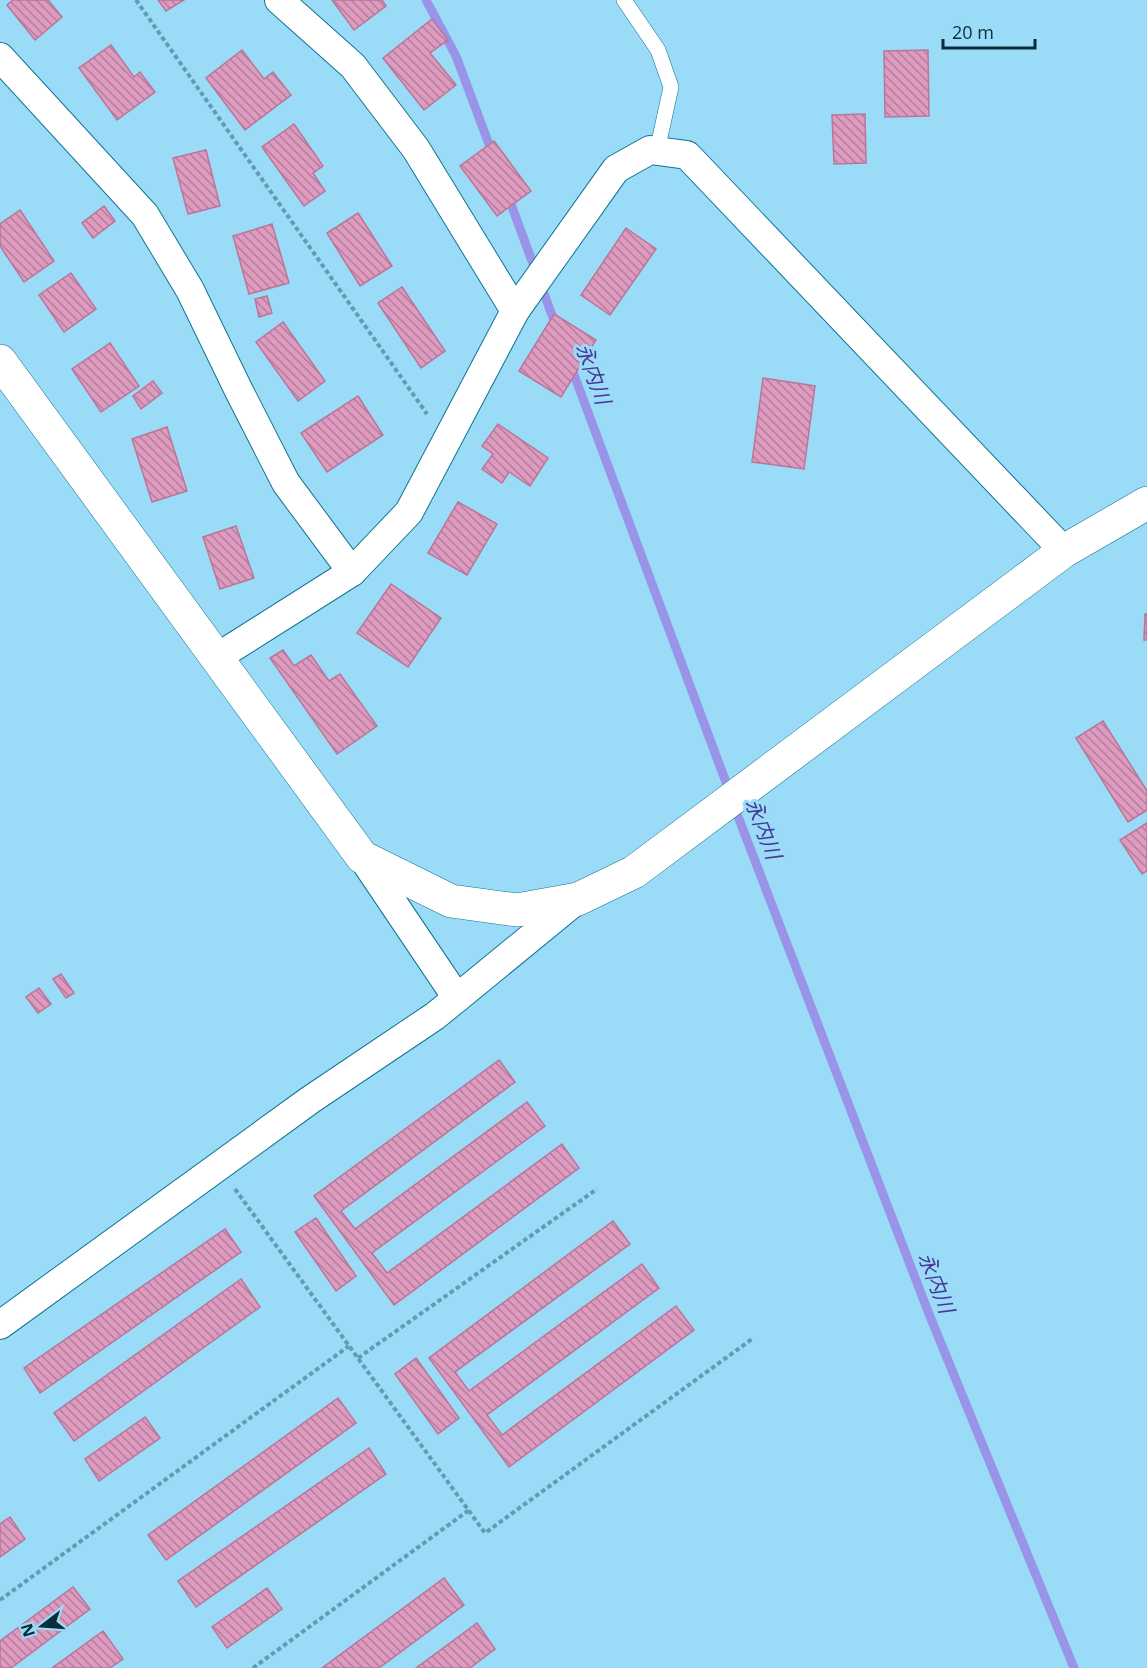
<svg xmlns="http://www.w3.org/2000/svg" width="1147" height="1668" font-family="'Open Sans','Noto Sans JP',sans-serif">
<defs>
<pattern id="building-back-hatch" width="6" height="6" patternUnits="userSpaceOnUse" patternTransform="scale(1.5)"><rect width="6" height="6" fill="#df9abf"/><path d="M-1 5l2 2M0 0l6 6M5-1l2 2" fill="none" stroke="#b37e9c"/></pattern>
</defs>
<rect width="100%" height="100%" fill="#9adbf7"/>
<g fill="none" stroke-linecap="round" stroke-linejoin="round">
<g stroke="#9a94e9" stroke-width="9">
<path d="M426 0 456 56 493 155"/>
<path d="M508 196 556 326"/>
<path d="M570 364 730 793"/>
<path d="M734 806 929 1314 1074 1668"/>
</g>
</g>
<g fill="url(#building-back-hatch)" stroke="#b8769a" stroke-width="1.5">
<path d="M13 0H48L62 17 35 40 7 5Z"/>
<path d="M158 0H184L166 11Z"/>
<path d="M332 0H382L386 6 354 30Z"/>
<path d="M432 19 448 40 430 53 456 85 424 110 383 58Z"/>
<path d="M111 45 134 77 140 72 155 92 117 120 79 68Z"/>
<path d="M242 50 264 79 273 72 291 95 245 130 206 78Z"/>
<path d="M928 50 929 116 885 117 884 51Z"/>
<path d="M865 114 866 163 834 164 832 115Z"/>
<path d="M294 124 323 166 313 173 325 191 304 206 262 147Z"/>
<path d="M494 141 531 191 497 216 460 166Z"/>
<path d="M206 150 220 206 188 214 173 158Z"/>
<path d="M104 206 115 221 93 238 82 223Z"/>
<path d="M20 210 54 261 24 282 0 246V224Z"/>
<path d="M358 213 392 266 360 286 327 233Z"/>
<path d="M272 224 289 283 249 294 233 236Z"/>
<path d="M626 228 656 249 610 315 581 295Z"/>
<path d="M71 273 96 309 64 332 39 295Z"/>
<path d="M402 287 445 351 421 368 378 303Z"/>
<path d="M267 296 272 313 259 317 255 299Z"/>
<path d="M554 314 596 340 561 397 519 371Z"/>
<path d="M283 322 325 381 298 401 256 342Z"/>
<path d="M110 343 139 386 101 412 72 369Z"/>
<path d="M763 378 815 386 804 469 752 462Z"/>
<path d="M153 381 162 393 141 409 133 396Z"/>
<path d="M358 396 383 435 327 472 301 433Z"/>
<path d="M498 424 548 458 530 486 509 472 502 483 482 469 493 454 482 446Z"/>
<path d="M167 427 187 491 152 502 132 439Z"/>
<path d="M458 502 497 524 467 575 428 553Z"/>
<path d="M236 526 254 578 220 589 203 537Z"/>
<path d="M391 584 441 618 408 667 357 633Z"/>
<path d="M1145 614H1147V640H1144Z"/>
<path d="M283 650 294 666 311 655 329 681 340 674 377 726 337 754 270 658Z"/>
<path d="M1103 721 1147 791V810L1128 822 1076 738Z"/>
<path d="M1147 823V871L1142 874 1120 840Z"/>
<path d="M61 974 74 993 66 998 53 979Z"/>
<path d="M39 988 51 1004 38 1013 26 997Z"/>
<path d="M499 1060 515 1082 341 1211 355 1229 527 1102 545 1126 372 1253 387 1273 562 1144 579 1168 394 1305 314 1196Z"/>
<path d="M316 1218 356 1276 336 1291 295 1232Z"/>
<path d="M613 1221 630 1244 455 1372 469 1391 642 1264 659 1288 487 1415 502 1435 676 1306 694 1330 509 1467 429 1358Z"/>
<path d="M225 1229 241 1252 40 1393 24 1368Z"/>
<path d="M241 1279 260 1307 74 1441 54 1413Z"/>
<path d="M416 1358 459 1418 438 1434 395 1374Z"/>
<path d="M338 1398 356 1423 166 1560 148 1535Z"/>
<path d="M145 1417 160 1438 99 1481 85 1459Z"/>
<path d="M369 1448 386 1474 196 1607 178 1581Z"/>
<path d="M10 1517 25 1539 0 1557V1524Z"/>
<path d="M444 1578 464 1605 379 1668H322Z"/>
<path d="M73 1587 90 1609 11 1668H0V1641Z"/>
<path d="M267 1588 282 1609 227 1648 212 1627Z"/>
<path d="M477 1623 495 1649 470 1668H416Z"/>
<path d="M103 1631 123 1659 110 1668H52Z"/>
</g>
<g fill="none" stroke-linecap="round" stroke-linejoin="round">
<defs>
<path id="lane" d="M624 0 658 50 671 87 657 151"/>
<g id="street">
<path d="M279 0 353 66 416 149 515 311"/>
<path d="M0 57 145 215 190 290 239 391 286 483 352 572"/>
<path d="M216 658 352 572 409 512 515 311 616 169 650 150 687 155 1064 551"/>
<path d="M362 857 457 998"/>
<path d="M0 1325 310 1100 435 1016 578 899"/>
</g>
<path id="secondary" d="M0 361 362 857 451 901 517 910 578 899 634 872 1064 551 1147 503"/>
</defs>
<use href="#lane" stroke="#127493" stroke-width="16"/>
<use href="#street" stroke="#127493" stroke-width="30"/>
<use href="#secondary" stroke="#127493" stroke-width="34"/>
<g stroke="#649bb2" stroke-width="4" stroke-dasharray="4.5 3" stroke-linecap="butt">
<path d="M136 0 427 414"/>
<path d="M235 1189 485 1533 752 1339"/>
<path d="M358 1358 597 1189"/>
<path d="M0 1600 349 1346"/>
<path d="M253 1668 469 1510"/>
</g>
<use href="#lane" stroke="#fff" stroke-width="15"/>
<use href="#street" stroke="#fff" stroke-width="28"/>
<use href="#secondary" stroke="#fff" stroke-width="33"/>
</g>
<g text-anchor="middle" stroke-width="6" stroke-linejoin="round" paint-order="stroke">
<g font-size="21" font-style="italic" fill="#493798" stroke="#9adbf7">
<text transform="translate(593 374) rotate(70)" y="7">永内川</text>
<text transform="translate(763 829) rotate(69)" y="7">永内川</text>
<text transform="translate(936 1283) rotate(69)" y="7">永内川</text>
</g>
</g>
<g transform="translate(42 1626) rotate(253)" stroke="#9adbf7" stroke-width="4.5" paint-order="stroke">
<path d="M0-4.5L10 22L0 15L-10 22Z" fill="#072d3b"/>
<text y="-9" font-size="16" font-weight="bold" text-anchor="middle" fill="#072d3b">N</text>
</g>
<path d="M943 39v9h92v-9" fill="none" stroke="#072d3b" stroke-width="3"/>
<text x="952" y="39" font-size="18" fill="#072d3b" stroke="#9adbf7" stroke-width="4.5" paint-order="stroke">20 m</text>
</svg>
